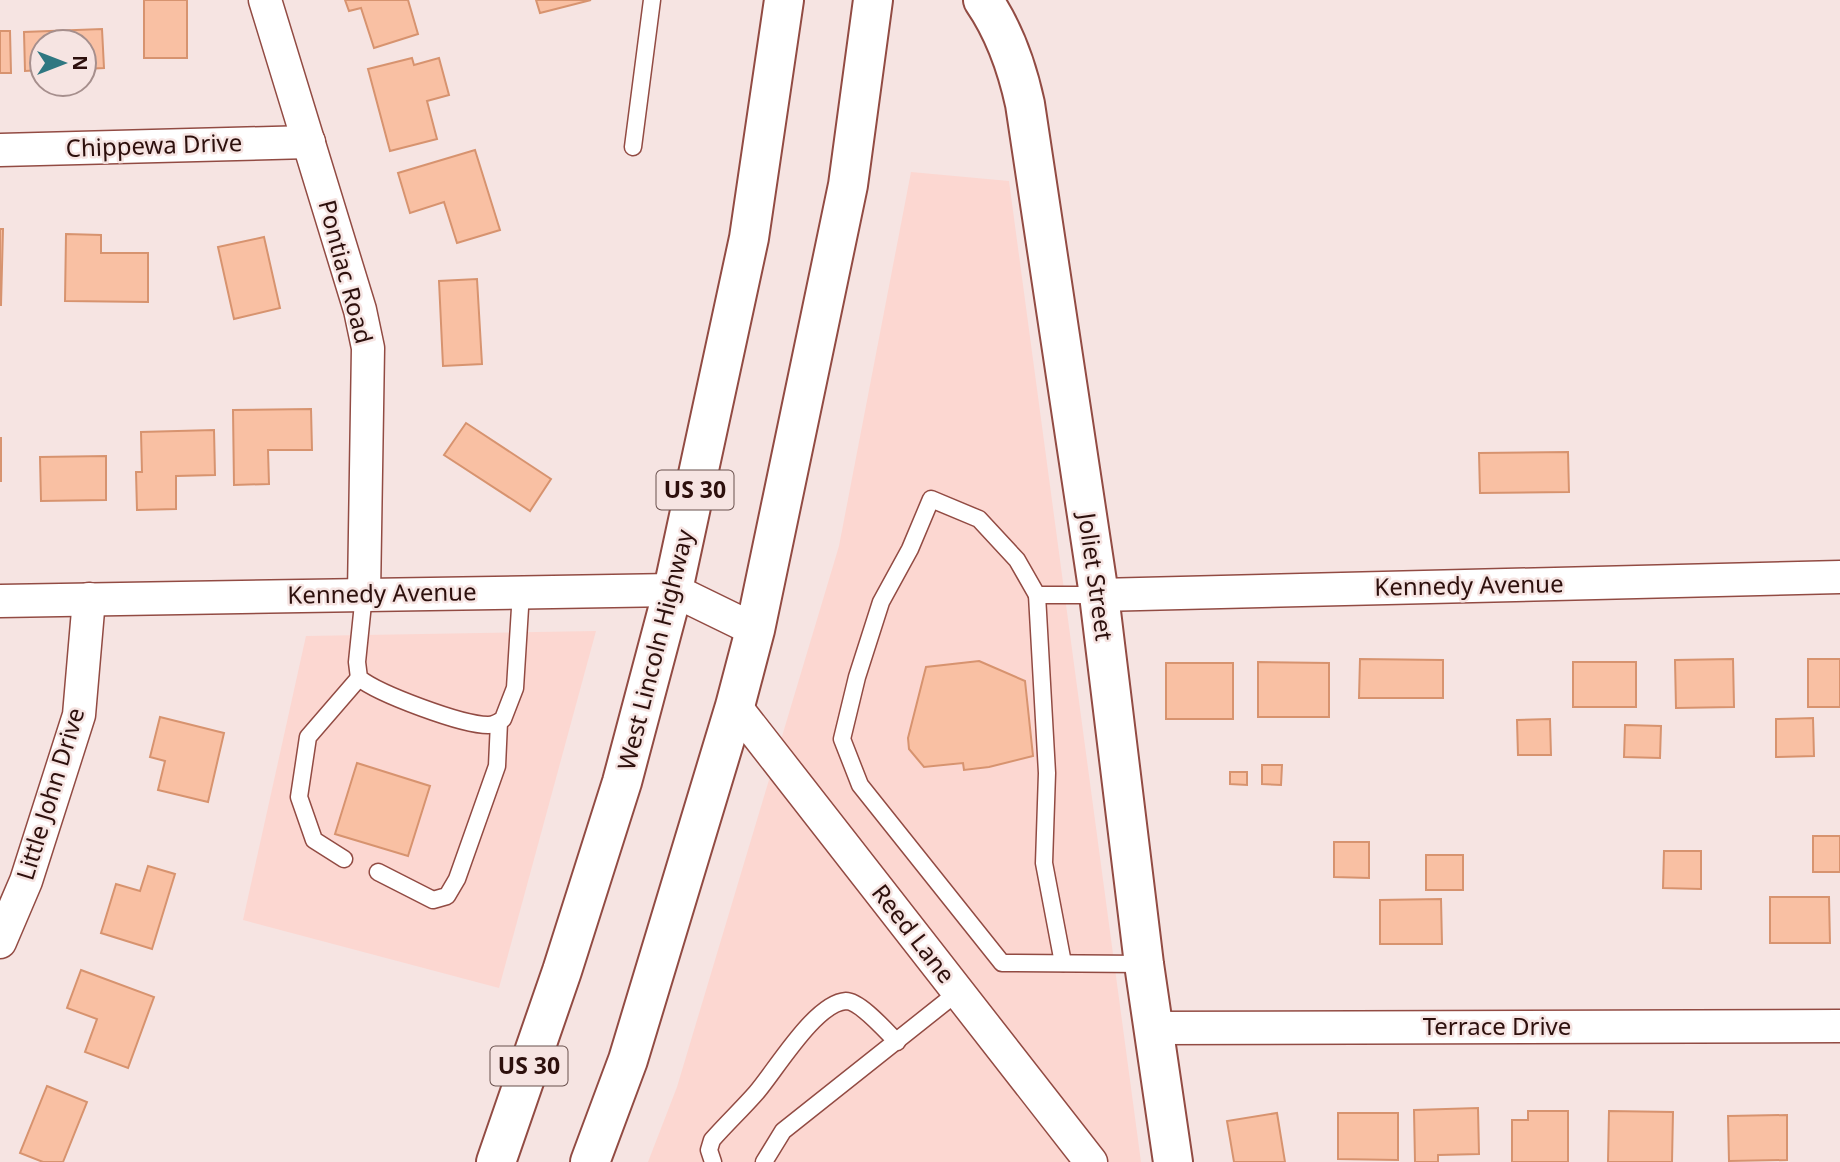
<svg xmlns="http://www.w3.org/2000/svg" width="1840" height="1162" font-family="'Noto Sans',sans-serif">
<rect width="100%" height="100%" fill="#f6e4e2"/>
<g fill="#fcd7d1">
<path d="M911 172 1009 181 1141 1162H648L677 1087 839 546Z"/>
<path d="M596 631 499 988 243 920 306 636Z"/>
</g>
<g fill="#f9c0a3" stroke="#d7936f" stroke-width="2">
<rect x="144" y="0" width="43" height="58"/>
<path d="M345 0H408L418 34 374 48 361 8 349 11Z"/>
<path d="M536 0H591L540 13Z"/>
<path d="M102 29 104 68 84 69V42H42V70L25 71 24 32Z"/>
<path d="M0 31H10L11 73H0Z"/>
<path d="M412 58 414 65 439 58 449 95 427 101 437 139 390 151 368 69Z"/>
<path d="M475 150 500 230 457 243 444 202 410 213 398 173Z"/>
<path d="M0 229H3L1 305H0Z"/>
<path d="M66 234 101 235V253H148V302L65 301Z"/>
<path d="M264 237 280 308 234 319 218 247Z"/>
<path d="M477 279 482 364 443 366 439 281Z"/>
<path d="M311 409 312 450H268L269 484 234 485 233 410Z"/>
<path d="M466 423 551 479 530 511 444 455Z"/>
<path d="M214 430 215 475 176 476V509L137 510 136 472H142L141 432Z"/>
<rect x="0" y="438" width="1" height="43"/>
<path d="M1568 452 1569 492 1480 493 1479 453Z"/>
<path d="M106 456V500L41 501 40 457Z"/>
<path d="M1360 659 1443 660V698H1359Z"/>
<path d="M1733 659 1734 707 1676 708 1675 660Z"/>
<rect x="1808" y="659" width="32" height="48"/>
<path d="M979 661 1025 681 1033 756 989 767 964 770 963 763 924 767 909 749 908 738 926 667Z"/>
<path d="M1258 662 1329 663V717H1258Z"/>
<rect x="1573" y="662" width="63" height="45"/>
<rect x="1166" y="663" width="67" height="56"/>
<path d="M160 717 224 733 208 802 158 790 165 761 150 757Z"/>
<path d="M1813 718 1814 756 1776 757V719Z"/>
<path d="M1550 719 1551 755H1518L1517 720Z"/>
<path d="M1625 725 1661 726 1660 758 1624 757Z"/>
<path d="M357 763 430 786 408 856 335 834Z"/>
<path d="M1262 765H1282L1281 785 1262 784Z"/>
<path d="M1230 772H1247V785L1230 784Z"/>
<rect x="1813" y="836" width="27" height="36"/>
<path d="M1334 842H1369V878L1334 877Z"/>
<path d="M1664 851H1701V889L1663 888Z"/>
<rect x="1426" y="855" width="37" height="35"/>
<path d="M148 866 175 874 152 949 101 933 116 884 140 891Z"/>
<path d="M1770 897H1829L1830 943H1770Z"/>
<path d="M1441 899 1442 944H1380V900Z"/>
<path d="M81 970 154 997 128 1068 85 1052 97 1019 67 1008Z"/>
<path d="M47 1086 87 1102 63 1162H43L20 1153Z"/>
<path d="M1478 1108 1479 1154 1438 1155V1162H1415L1414 1110Z"/>
<path d="M1528 1111H1568V1162H1512V1120H1528Z"/>
<path d="M1609 1111 1673 1112 1672 1162H1608Z"/>
<path d="M1277 1113 1285 1162H1234L1227 1121Z"/>
<path d="M1338 1113H1398V1160L1338 1159Z"/>
<path d="M1787 1115V1160L1729 1161 1728 1116Z"/>
</g>
<g fill="none" stroke-linecap="round" stroke-linejoin="round">
<defs>
<g id="service">
<path d="M633 147 652 0"/>
<path d="M364 594 357 662 359 678C379 694 462 725 488 725 494 725 499 722 503 719L515 688 521 592"/>
<path d="M1037 595 1047 773 1044 863 1063 963"/>
<path d="M1098 595H1037L1017 560 979 519 931 499 910 549 881 602 857 677 842 739 860 785 1002 963 1144 964"/>
<path d="M344 859 314 840 299 797 308 737 359 678"/>
<path d="M378 872 433 900 447 896 457 879 497 766 499 722"/>
<path d="M713 1162 709 1150 712 1140C726 1124 742 1109 756 1093 776 1070 815 1003 846 1001 860 1001 887 1032 897 1042"/>
<path d="M764 1162 783 1131 958 992"/>
</g>
<g id="minor">
<path d="M265 0 360 310 368 348 364 594"/>
<path d="M0 150 309 142"/>
<path d="M1099 595 1840 577"/>
<path d="M0 601 673 590 755 630"/>
<path d="M735 706 1091 1162"/>
<path d="M0 942 26 881 79 715 89 599"/>
<path d="M1153 1028 1840 1026"/>
</g>
<path id="tertiary" d="M983 0C1005 32 1017 67 1025 104L1099 595 1144 964 1173 1162"/>
<g id="primary">
<path d="M496 1162 562 971 622 782 673 590 749 238 784 0"/>
<path d="M590 1162 628 1060 735 706 755 630 848 185 873 0"/>
</g>
</defs>
<use href="#service" stroke="#924b43" stroke-width="19"/>
<use href="#minor" stroke="#924b43" stroke-width="35"/>
<use href="#tertiary" stroke="#924b43" stroke-width="42"/>
<use href="#primary" stroke="#924b43" stroke-width="42"/>
<use href="#service" stroke="#fff" stroke-width="16"/>
<use href="#minor" stroke="#fff" stroke-width="32"/>
<use href="#tertiary" stroke="#fff" stroke-width="38"/>
<use href="#primary" stroke="#fff" stroke-width="38"/>
</g>
<g text-anchor="middle" stroke-width="5" stroke-linejoin="round" paint-order="stroke">
<g fill="#f6e4e2" stroke="#69504d" stroke-width="2">
<rect x="656.5" y="470.5" width="77" height="39" rx="5"/>
<rect x="490.5" y="1046.5" width="77" height="39" rx="5"/>
</g>
<g font-size="23" font-weight="bold" fill="#2d100d">
<text x="695" y="498">US 30</text>
<text x="529" y="1074">US 30</text>
</g>
<g font-size="24" fill="#2d100d" stroke="#f6e4e2">
<text transform="translate(154 146) rotate(-2)" y="8">Chippewa Drive</text>
<text transform="translate(345 272) rotate(75)" y="8">Pontiac Road</text>
<text transform="translate(1095 577) rotate(82)" y="8">Joliet Street</text>
<text transform="translate(1469 586) rotate(-1)" y="8">Kennedy Avenue</text>
<text transform="translate(382 594) rotate(-1)" y="8">Kennedy Avenue</text>
<text transform="translate(656 650) rotate(-76)" y="8">West Lincoln Highway</text>
<text transform="translate(51 794) rotate(-73)" y="8">Little John Drive</text>
<text transform="translate(913 934) rotate(52)" y="8">Reed Lane</text>
<text x="1497" y="1035">Terrace Drive</text>
</g>
</g>
<g transform="translate(63 63) rotate(90)"><circle r="33" fill="#f6e4e2" stroke="#a68f8d" stroke-width="2"/>
<path d="M0-5L12 26L0 18L-12 26Z" fill="#2f7781"/>
<text y="-10" font-size="19" font-weight="bold" text-anchor="middle" fill="#2d100d">N</text>
</g>
</svg>
